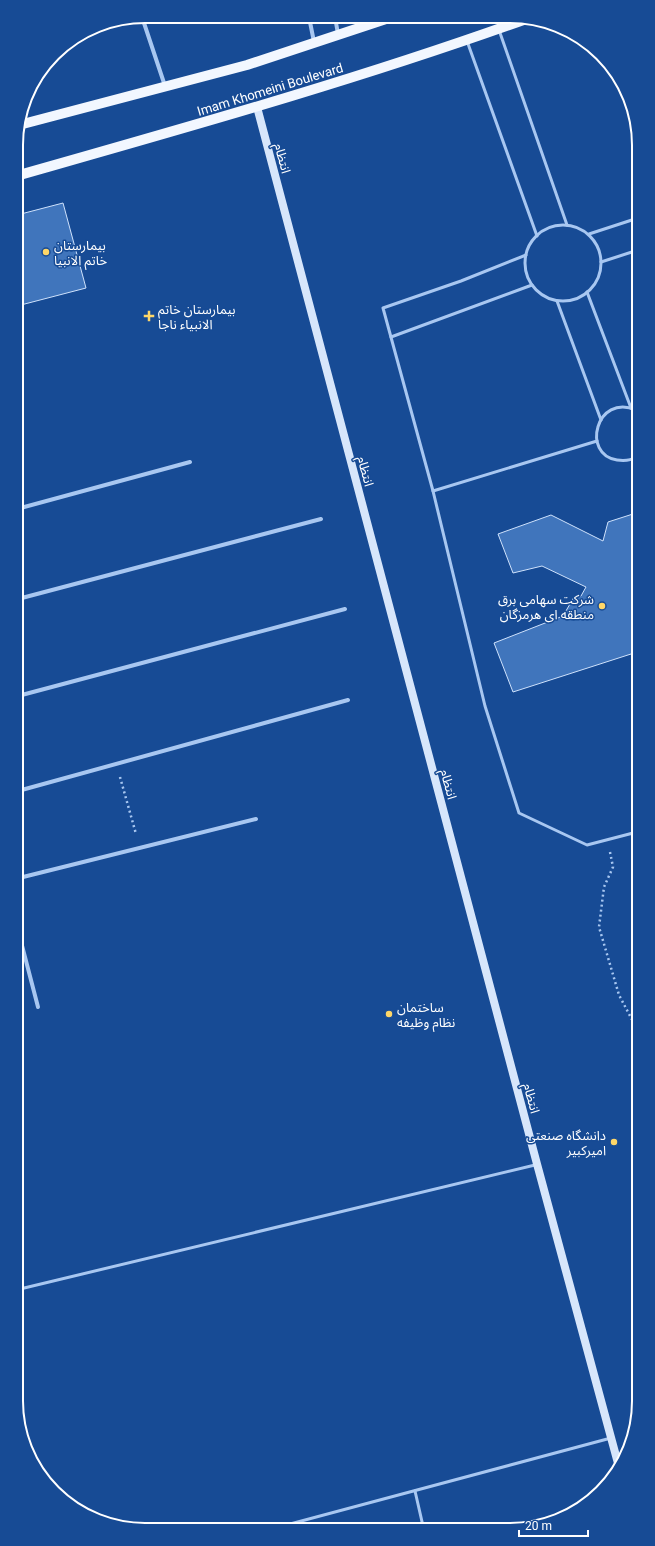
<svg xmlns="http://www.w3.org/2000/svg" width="655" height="1546" font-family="Roboto,'Noto Sans Arabic',sans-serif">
<defs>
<pattern id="grass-dots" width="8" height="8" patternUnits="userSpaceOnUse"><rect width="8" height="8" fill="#2a65b3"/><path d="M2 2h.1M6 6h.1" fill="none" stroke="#4a7cbe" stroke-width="1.8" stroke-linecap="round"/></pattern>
</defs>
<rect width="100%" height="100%" fill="#174b95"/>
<path fill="url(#grass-dots)" d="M638 1089V1117C631 1108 630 1097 638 1089Z"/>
<g fill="#4075bc" stroke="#cfe2fc">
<path d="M63 203 86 288 17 306V215Z"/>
<path d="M636 513V653L631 654 513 692 494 643 563 616 574 597 581 596 586 587 542 566 513 573 498 534 551 515 603 541 608 522Z"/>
</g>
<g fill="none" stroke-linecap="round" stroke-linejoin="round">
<g stroke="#a8c7f1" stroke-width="2.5" stroke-dasharray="2 3" stroke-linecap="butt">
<path d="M120 777 136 834"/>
<path d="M610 852 613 867 604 887 599 927 619 995 638 1031"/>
</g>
<g stroke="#a8c7f1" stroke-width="3">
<path d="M499 30 567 225"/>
<path d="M467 41 537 236"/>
<circle cx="563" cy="263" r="38"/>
<path d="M589 234 635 219"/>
<path d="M526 255 461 281 383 308 433 491 485 706 519 813 587 845 637 832"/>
<path d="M601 262 635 251"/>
<path d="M587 292 631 408"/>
<path d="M557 301 601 420"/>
<path d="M391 337 532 285"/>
<path d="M636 410C596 393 581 455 617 460 624 461 630 461 636 457"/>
<path d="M433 491 597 441"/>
<path d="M20 1289 535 1165"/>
<path d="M415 1491 423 1526"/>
<path d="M279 1527 611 1438"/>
</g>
<g stroke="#a8c7f1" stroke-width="4">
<path d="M142 17 165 86"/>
<path d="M309 17 314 42"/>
<path d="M335 17 338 34"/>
<path d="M17 509 190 462"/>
<path d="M18 599 321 519"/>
<path d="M18 696 345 609"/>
<path d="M18 791 348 700"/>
<path d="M19 878 256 819"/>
<path d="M19 934 38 1007"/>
</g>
<path stroke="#d7e6fb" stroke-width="8" d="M257 107 537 1164 619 1467"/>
<g stroke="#f2f7ff" stroke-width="10">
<path d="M19 125 247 65 389 18"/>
<path d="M16 176C188 127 360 79 529 18"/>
</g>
</g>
<g fill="#ffd768" stroke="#174b95" stroke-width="1.5">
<circle cx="46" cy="252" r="4"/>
<path d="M147 310h4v4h4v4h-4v4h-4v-4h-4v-4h4z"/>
<circle cx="602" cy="606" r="4"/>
<circle cx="389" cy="1014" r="4"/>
<circle cx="614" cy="1142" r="4"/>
</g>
<g text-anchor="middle" stroke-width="3" stroke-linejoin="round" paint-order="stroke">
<g font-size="13" fill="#fff" stroke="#174b95">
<text transform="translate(270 89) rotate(-17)" y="5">Imam Khomeini Boulevard</text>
<text transform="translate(283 158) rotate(75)" y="5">انتظام</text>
<text transform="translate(366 471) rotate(75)" y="5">انتظام</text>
<text transform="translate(449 784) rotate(75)" y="5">انتظام</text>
<text transform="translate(532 1098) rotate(75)" y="5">انتظام</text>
</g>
<g font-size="13" fill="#fff" stroke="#174b95" text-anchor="start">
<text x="54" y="250">بیمارستان<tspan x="54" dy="15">خاتم الانبیا</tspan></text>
<text x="158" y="314">بیمارستان خاتم<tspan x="158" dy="15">الانبیاء ناجا</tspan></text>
<text x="594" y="604" text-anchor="end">شرکت سهامی برق<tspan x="594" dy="15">منطقه ای هرمزگان</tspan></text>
<text x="397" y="1012">ساختمان<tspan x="397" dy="15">نظام وظیفه</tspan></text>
<text x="606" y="1140" text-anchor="end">دانشگاه صنعتی<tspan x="606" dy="15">امیرکبیر</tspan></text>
</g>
</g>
<path d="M0 0H655V1546H0ZM145 23H510A122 122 0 0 1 632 145V1401A122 122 0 0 1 510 1523H145A122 122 0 0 1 23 1401V145A122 122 0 0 1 145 23Z" fill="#174b95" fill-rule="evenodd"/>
<path fill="none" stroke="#fff" stroke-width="2" d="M145 23H510A122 122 0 0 1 632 145V1401A122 122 0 0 1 510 1523H145A122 122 0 0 1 23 1401V145A122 122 0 0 1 145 23Z"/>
<path d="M519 1530v6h69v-6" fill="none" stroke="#ffffff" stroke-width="2"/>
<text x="525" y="1530" font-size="12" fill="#ffffff" stroke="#174b95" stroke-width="3" paint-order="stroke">20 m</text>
</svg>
